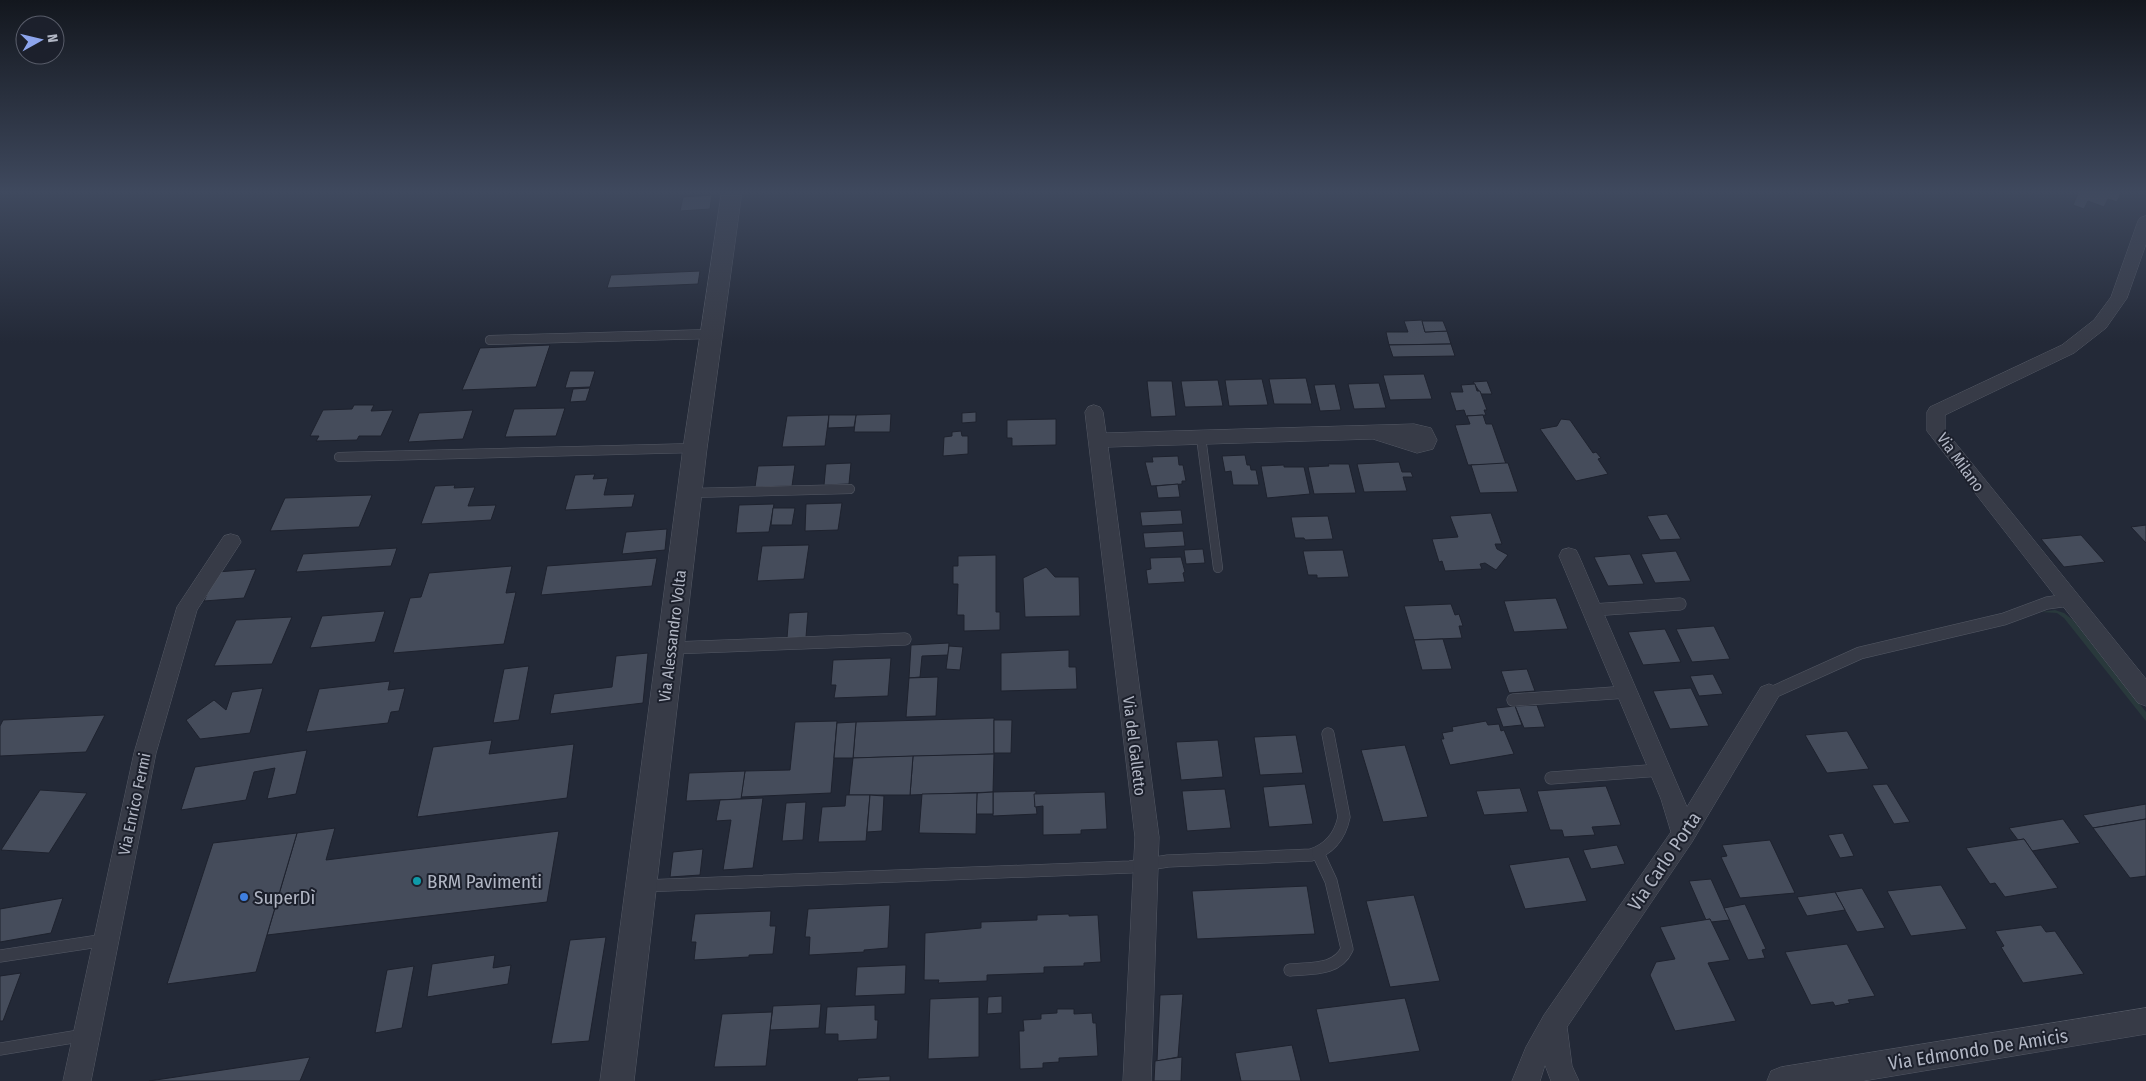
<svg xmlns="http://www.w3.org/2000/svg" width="2146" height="1081" font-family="'Fira Sans Condensed',sans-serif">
<rect width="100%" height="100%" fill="#232937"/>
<path fill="#29393c" d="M2055 610 2064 613 2073 620 2146 712V721L2064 618 2057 613 2041 612Z"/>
<g fill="#454c5b" stroke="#1e222e">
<path d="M2079 191H2115L2121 193 2117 202 2108 199 2104 207 2088 201 2084 209 2073 205Z"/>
<path d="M712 195 710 209 680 211 683 197Z"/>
<path d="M700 271 698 284 607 288 611 275Z"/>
<path d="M1422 320 1425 332 1447 331 1451 344 1389 345 1386 332H1408L1404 321Z"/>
<path d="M1422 321H1443L1447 331 1425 332Z"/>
<path d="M1451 344 1455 356 1393 357 1389 345Z"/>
<path d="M550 345 536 387 462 390 480 348Z"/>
<path d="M570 371H595L590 387 565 388Z"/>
<path d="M1424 374 1432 399 1390 400 1383 375Z"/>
<path d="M1306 378 1312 404H1274L1269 379Z"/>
<path d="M1262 379 1268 405 1229 406 1225 380Z"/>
<path d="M1218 380 1223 406 1185 407 1181 381Z"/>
<path d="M1147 381H1172L1176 416 1151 417Z"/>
<path d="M1487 381 1492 394H1481L1473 382Z"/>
<path d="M1379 383 1386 408 1354 409 1348 384Z"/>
<path d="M1335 384 1341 410 1320 411 1314 385Z"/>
<path d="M1475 384 1477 391H1480L1487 410H1484L1486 415 1466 416 1464 410 1456 411 1450 392H1463L1461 385Z"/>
<path d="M590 388 586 401 570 402 573 389Z"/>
<path d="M354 405H374L371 411 393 410 381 436H359L357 440 316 441 319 436H310L323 410 352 409Z"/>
<path d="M565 408 556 436 505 437 514 409Z"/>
<path d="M473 410 463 439 408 442 419 413Z"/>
<path d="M976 412V422L962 423V413Z"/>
<path d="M891 414 890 432H854L856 415Z"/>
<path d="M829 415 825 446 782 447 787 416Z"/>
<path d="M829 415H856L854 427 828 428Z"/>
<path d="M1483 415 1486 424H1492L1506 464 1468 465 1455 425 1470 424 1467 416Z"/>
<path d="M1056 419V445L1012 446V438H1007V420Z"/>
<path d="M1561 419 1570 420 1593 453 1596 452 1601 458 1598 459 1608 474 1576 481 1540 429 1557 426Z"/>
<path d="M961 431 962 436H968V454L943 456 944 437 952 436V432Z"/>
<path d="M1245 455 1247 465H1250L1251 470H1256L1259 485H1233L1231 471 1225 472 1222 456Z"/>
<path d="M1178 456 1179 465H1183L1186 481H1182V484L1151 486 1145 462H1153L1152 457Z"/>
<path d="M1399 462 1402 472H1411L1413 477H1403L1407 491 1364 492 1357 464Z"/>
<path d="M851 463 849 484 824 485 826 464Z"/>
<path d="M1505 463H1508L1518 492 1480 493 1471 465Z"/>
<path d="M1328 464H1349L1356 493 1314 494 1308 467 1329 466Z"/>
<path d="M795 465 792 486 755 487 758 466Z"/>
<path d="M1284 465V467H1304L1310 494 1267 498 1261 466Z"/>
<path d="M595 474 593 479 608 478 604 495 635 494 632 507 565 510 575 475Z"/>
<path d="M1178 484 1180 497 1158 498 1156 486Z"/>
<path d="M455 485 454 488 475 487 468 506 496 505 491 520 421 524 435 486Z"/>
<path d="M372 495 359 527 270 531 285 498Z"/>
<path d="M842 503 838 530 805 531 806 504Z"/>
<path d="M774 504 769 532 736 533 739 505Z"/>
<path d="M773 508H795L792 525H771Z"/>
<path d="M1181 510 1183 524 1142 526 1140 512Z"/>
<path d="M1491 513 1502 544H1495L1497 549 1508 555 1496 570 1485 563 1480 564 1482 569 1445 571 1442 561 1439 562 1432 539 1458 537 1450 516Z"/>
<path d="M1667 514 1681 539 1660 540 1647 516Z"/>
<path d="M1328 516 1333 539 1305 540 1304 538H1295L1291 517Z"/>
<path d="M2146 525V543L2131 527Z"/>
<path d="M667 529 665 550 622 554 626 532Z"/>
<path d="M1183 531 1185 546 1145 548 1143 533Z"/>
<path d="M2081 535 2105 562 2064 567 2041 539Z"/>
<path d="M809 545 804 579 757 581 762 546Z"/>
<path d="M397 548 391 566 296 572 303 554Z"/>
<path d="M1203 549 1205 563 1186 564 1184 550Z"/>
<path d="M1343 550 1349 577 1317 578V575H1308L1303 551Z"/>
<path d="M1676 551 1691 581 1655 583 1641 554Z"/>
<path d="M1630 554 1644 584 1608 586 1594 557Z"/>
<path d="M996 555V612H1000V630L964 631V615H957L958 584H953V566H958V556Z"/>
<path d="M1181 557 1185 572 1183 573 1185 582 1148 584 1146 570 1151 569 1150 558Z"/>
<path d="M657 558 652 586 541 595 547 566Z"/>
<path d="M512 566 506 593 516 592 504 644 393 653 410 598 421 597 429 573Z"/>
<path d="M1046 567 1055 577H1079L1080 616 1025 617 1023 578Z"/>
<path d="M256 569 244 598 204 601 217 572Z"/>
<path d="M1556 598 1568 629 1514 632 1504 601Z"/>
<path d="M1451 604 1455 615 1459 614 1463 626H1459L1462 638 1414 640 1404 606Z"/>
<path d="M385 611 375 642 310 648 322 616Z"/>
<path d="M808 612 806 637 787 638 789 613Z"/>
<path d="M292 617 272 664 214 666 236 620Z"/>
<path d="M1714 626 1730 659 1692 662 1676 629Z"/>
<path d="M1665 629 1681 662 1643 665 1628 632Z"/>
<path d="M1443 639 1452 669 1422 670 1414 640Z"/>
<path d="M949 643 948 655 922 656 920 677 909 678 911 645Z"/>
<path d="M949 646 963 647 960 670 946 669Z"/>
<path d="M1069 650V667H1076L1077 689 1001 691V653Z"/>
<path d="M648 653 643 703 550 714 554 694 612 687 616 656Z"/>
<path d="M891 658 888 696 834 698 836 685H831L833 660Z"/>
<path d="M529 666 519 720 493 723 504 669Z"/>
<path d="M1527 669 1535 691 1509 693 1501 671Z"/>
<path d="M1713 674 1723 694 1699 696 1690 676Z"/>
<path d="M938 677 936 716 906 717 909 678Z"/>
<path d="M390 681 388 690 405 688 399 711 391 712 388 723 306 732 319 689Z"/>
<path d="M263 688 250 733 200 739 186 720 214 700 226 710 232 692Z"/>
<path d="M1691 688 1709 726 1670 729 1653 691Z"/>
<path d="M1537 705 1545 727 1524 728 1515 706Z"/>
<path d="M1515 706 1522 725 1503 727 1496 708Z"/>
<path d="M105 715 86 752 0 756V726L3 720Z"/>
<path d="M994 718V754L853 758 856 722Z"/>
<path d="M994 720H1012L1011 753H994Z"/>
<path d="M837 721 831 793 741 797 745 771 790 770 795 722Z"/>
<path d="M1486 721 1488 725 1499 724 1501 731 1504 730 1514 754 1450 765 1441 739H1444L1442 733 1453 731 1452 727Z"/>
<path d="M856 722 853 758H834L837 723Z"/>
<path d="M1847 731 1869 769 1827 773 1805 735Z"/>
<path d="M1296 735 1303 773 1260 775 1254 737Z"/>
<path d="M492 740 489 754 574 744 567 798 417 817 433 747Z"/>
<path d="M1218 740 1223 777 1181 780 1176 742Z"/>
<path d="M1405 745 1428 817 1383 822 1361 750Z"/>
<path d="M307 750 296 794 267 799 275 768 254 772 246 800 181 810 195 767Z"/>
<path d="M994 754 993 792 910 795 913 756Z"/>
<path d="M913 756 910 795H849L853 758Z"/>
<path d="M745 771 741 799 686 801 689 773Z"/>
<path d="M1305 784 1313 824 1269 827 1263 787Z"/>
<path d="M1887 784 1910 822 1894 824 1872 785Z"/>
<path d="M1606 786 1621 825 1592 827 1595 835 1564 837 1562 830H1550L1537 791Z"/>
<path d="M1520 788 1528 812 1484 815 1476 791Z"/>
<path d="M1225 789 1231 828 1187 831 1182 791Z"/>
<path d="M40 790 87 793 49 853 1 850Z"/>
<path d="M1036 791 1035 807 1036 806 1037 814 993 816V792Z"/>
<path d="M993 792V814H976L977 793Z"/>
<path d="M1105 792 1107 829 1081 830V834L1043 835V806L1035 807 1034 794Z"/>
<path d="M977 793 976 834 919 833 922 794Z"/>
<path d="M846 795H870L866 841 818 842 822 807 845 806Z"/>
<path d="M870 795 884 796 882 831 867 832Z"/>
<path d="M763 798 753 868 723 870 731 820 716 821 720 800Z"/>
<path d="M806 802 803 840 782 841 786 803Z"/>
<path d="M2146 804V819L2093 828 2083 815Z"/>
<path d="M2063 819 2080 843 2032 851 2024 839 2018 840 2009 828Z"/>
<path d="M2146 819V876L2130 878 2093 828Z"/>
<path d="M335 828 326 860 559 831 547 902 267 935 297 833Z"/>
<path d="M297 833 256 972 167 984 213 843Z"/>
<path d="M1843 833 1854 856 1840 858 1828 835Z"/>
<path d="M2024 839 2058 888 2005 897 1995 883 1990 884 1966 848Z"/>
<path d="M1770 840 1795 893 1740 898 1721 857 1727 856 1722 845Z"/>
<path d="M1617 845 1625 864 1591 869 1583 850Z"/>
<path d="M703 849 700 875 670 877 673 852Z"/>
<path d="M1569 857 1587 901 1525 909 1509 865Z"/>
<path d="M1711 879 1724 908 1730 920 1711 922 1710 919 1706 920 1689 881Z"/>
<path d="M1941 885 1967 929 1911 936 1887 891Z"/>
<path d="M1307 886 1315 934 1197 939 1192 891Z"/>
<path d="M1862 888 1885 928 1857 932 1835 892Z"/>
<path d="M1835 892 1845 910 1807 916 1797 897Z"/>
<path d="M1414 895 1440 981 1390 987 1366 901Z"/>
<path d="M63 898 51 933 0 942V909Z"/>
<path d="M1745 904 1766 949 1762 950 1765 958 1748 960 1724 908Z"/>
<path d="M890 905 888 948 864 950V952L809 955 810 937H805L808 909Z"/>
<path d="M771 911 770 926H776L773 954 749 955V957L694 960 696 942H691L695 914Z"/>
<path d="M1069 914V916L1098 915 1101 962 1084 963V966L1044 967V973L987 975V981L938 983 939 980H924L925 933 981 928V922L1037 920V915Z"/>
<path d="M1710 919 1730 960 1708 963 1736 1021 1675 1031 1650 975 1656 962 1675 959 1660 927Z"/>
<path d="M2041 925 2046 932 2055 931 2084 974 2023 983 2001 947 2004 946 1995 931Z"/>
<path d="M606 937 589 1041 551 1044 570 940Z"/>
<path d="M1847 944 1875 996 1848 1000 1850 1003 1835 1006 1833 1002 1811 1005 1785 952Z"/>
<path d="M495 955 493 968 511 965 508 984 427 997 432 964Z"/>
<path d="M903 965H906L905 994 855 996 857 967Z"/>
<path d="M414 966 402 1028 375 1033 387 970Z"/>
<path d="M21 973 3 1021H0V976Z"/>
<path d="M1183 994 1178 1057 1157 1061 1160 995Z"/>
<path d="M1002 996V1013L987 1014 988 997Z"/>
<path d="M979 997V1057L928 1059 930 999Z"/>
<path d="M1405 998 1420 1051 1329 1063 1316 1009Z"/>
<path d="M821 1004 819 1028 770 1030 773 1006Z"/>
<path d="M875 1005V1020H878L877 1039 838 1041V1034H825L827 1007Z"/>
<path d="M1057 1009H1074V1014L1092 1013 1093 1023H1096L1098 1056 1059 1058V1062L1043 1063V1068L1020 1069 1019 1031H1024L1023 1020 1041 1019V1014L1057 1013Z"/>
<path d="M772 1012 766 1066 714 1067 722 1014Z"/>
<path d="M1292 1045 1301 1081H1241L1235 1053Z"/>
<path d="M310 1057 300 1081H149Z"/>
<path d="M1182 1057 1181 1081H1154L1155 1061Z"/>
<path d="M890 1076V1081H857L858 1078Z"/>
</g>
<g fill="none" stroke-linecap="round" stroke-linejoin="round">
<defs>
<g id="service-far1">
<path d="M490 340 711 334"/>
<path d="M1201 437 1218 568"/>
<path d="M339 457 695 448"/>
<path d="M690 493 850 489"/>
</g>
<g id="service">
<path d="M1592 610 1680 604"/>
<path d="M672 648 905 639"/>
<path d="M1769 694 1860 653 2004 619 2047 603 2069 600"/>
<path d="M1513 700 1627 692"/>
<path d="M1551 778 1661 770"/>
<path d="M643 886 1130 867 1168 861 1311 855C1330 849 1340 836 1344 817L1328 734"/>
<path d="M0 956 105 940"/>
<path d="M1290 970C1311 968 1337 971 1347 949L1331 881 1318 853"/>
<path d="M0 1049 85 1035"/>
</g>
<g id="minor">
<path d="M2146 216V244L2127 298 2106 328 2074 353 1945 415V430L2146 679V706L2138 703 1927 431V412L1930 407 2062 345 2094 320 2111 297 2138 221 2140 218Z"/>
<path d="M1094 405 1100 407 1103 412 1106 433 1414 424 1431 428 1437 440 1433 449 1417 453 1373 439 1108 447 1159 837 1151 1081H1123L1135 837 1085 412 1088 407Z"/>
<path d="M231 534 238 536 241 542 197 610 156 753 91 1081H63L134 753 177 607 224 536Z"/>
<path d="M1569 548 1576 550 1579 556 1687 807 1761 687 1769 684 1777 687 1780 694 1692 842 1567 1027 1572 1066 1579 1081H1551L1545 1065 1540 1081H1512L1526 1047 1544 1015 1671 832 1661 799 1559 556 1562 550Z"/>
<path d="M2146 1008V1034L1863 1081H1767L1771 1071 1781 1067Z"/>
</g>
<path id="tertiary" d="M722 191H742L707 448 634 1081H600L683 448Z"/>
</defs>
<use href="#service-far1" stroke="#545965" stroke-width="10"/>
<use href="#service" stroke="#545965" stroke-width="13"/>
<use href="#minor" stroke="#545965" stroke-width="1"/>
<use href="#tertiary" stroke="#545965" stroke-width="1"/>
<use href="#service-far1" stroke="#373b47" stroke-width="9"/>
<use href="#service" stroke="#373b47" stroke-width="12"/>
<use href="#minor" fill="#373b47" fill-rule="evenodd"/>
<use href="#tertiary" fill="#373b47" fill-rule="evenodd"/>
</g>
<linearGradient id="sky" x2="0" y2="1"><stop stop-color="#13171e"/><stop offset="0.56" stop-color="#3f495e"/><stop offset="1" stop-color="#3f495e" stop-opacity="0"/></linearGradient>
<rect width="2146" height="343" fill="url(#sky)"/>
<circle fill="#0f9aa8" stroke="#1c202c" stroke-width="2" cx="417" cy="881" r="5"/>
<circle fill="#3f7fe0" stroke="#1c202c" stroke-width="2" cx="244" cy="897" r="5"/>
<g text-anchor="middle" stroke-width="4" stroke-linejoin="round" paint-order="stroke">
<g font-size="16" fill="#b1b6c4" stroke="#1c202c">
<text transform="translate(1961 462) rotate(54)" y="6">Via Milano</text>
<text transform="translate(672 636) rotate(-83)" y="6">Via Alessandro Volta</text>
<text transform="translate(1135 746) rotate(83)" y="6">Via del Galletto</text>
<text transform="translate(134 804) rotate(-78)" y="6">Via Enrico Fermi</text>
</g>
<g font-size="19" fill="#b1b6c4" stroke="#1c202c">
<text transform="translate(1664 861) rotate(-56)" y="7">Via Carlo Porta</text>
<text transform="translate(1978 1049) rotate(-9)" y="7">Via Edmondo De Amicis</text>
</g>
<g font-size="19" fill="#b1b6c4" stroke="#1c202c" text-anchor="start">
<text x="427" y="888">BRM Pavimenti</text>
<text x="254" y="904">SuperDì</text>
</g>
</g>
<g transform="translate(40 40) rotate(82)"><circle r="24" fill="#1c202c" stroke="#585c69"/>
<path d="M0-4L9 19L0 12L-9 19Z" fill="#8da5ed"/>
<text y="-8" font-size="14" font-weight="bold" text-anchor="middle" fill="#b1b6c4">N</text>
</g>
</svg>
